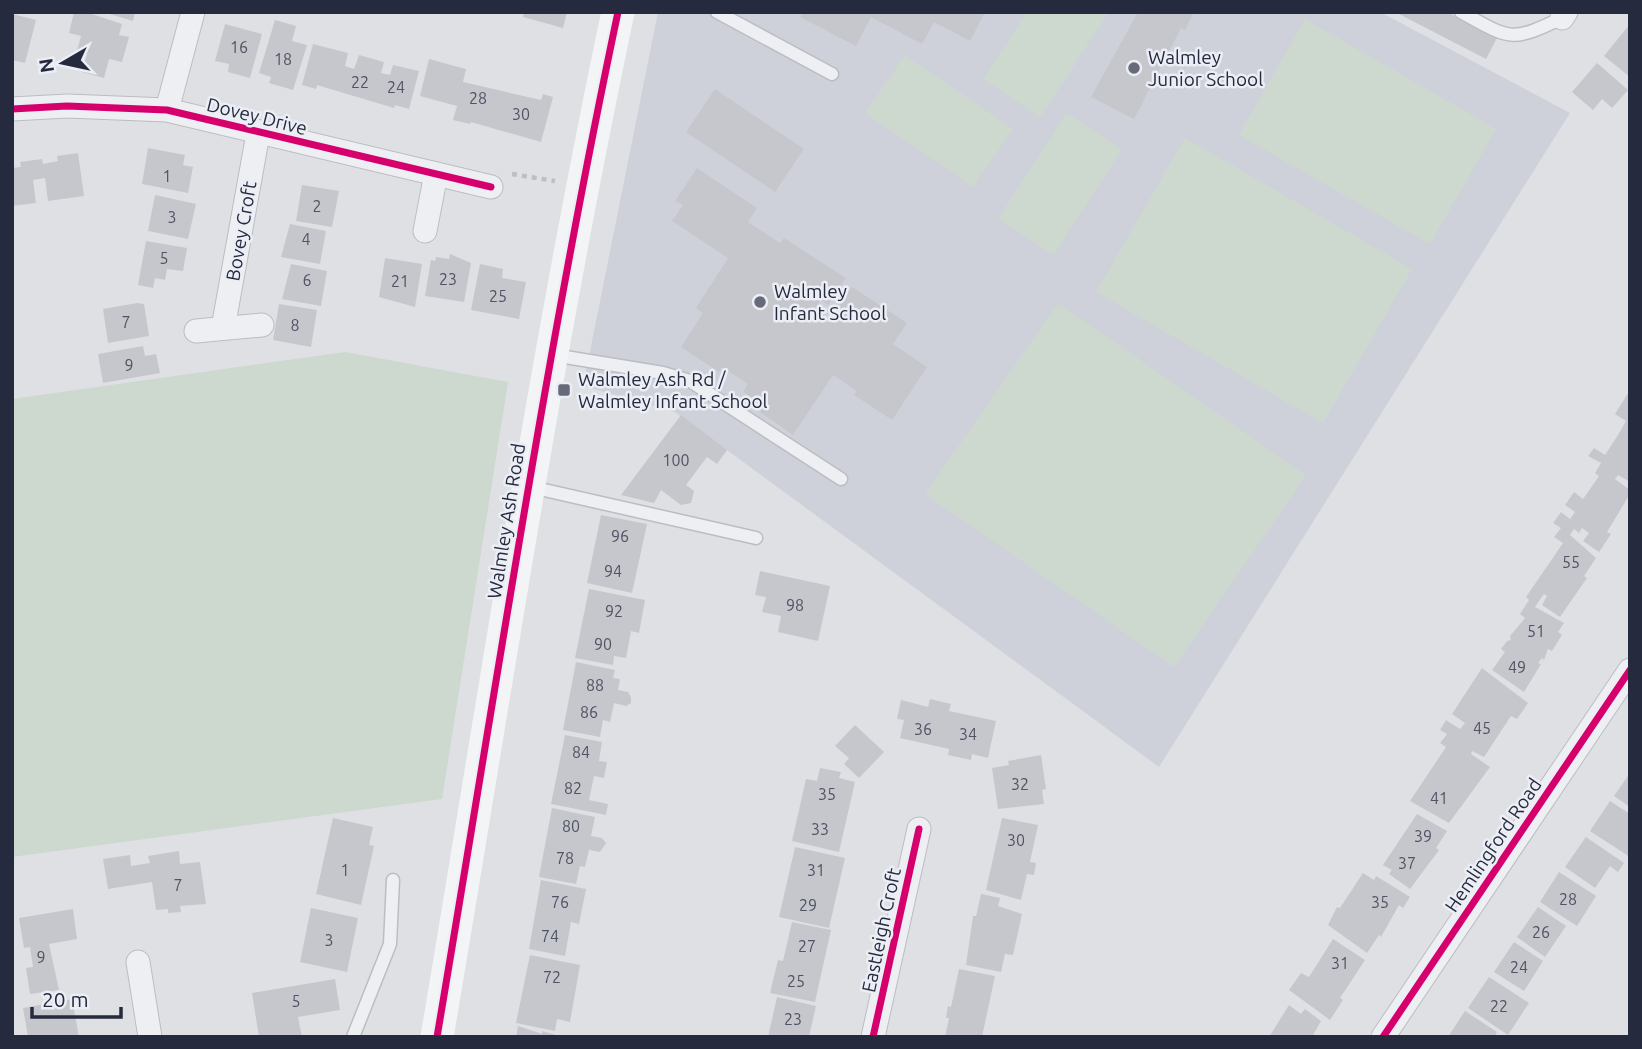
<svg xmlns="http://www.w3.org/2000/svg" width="1642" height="1049" font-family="Ubuntu,sans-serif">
<rect width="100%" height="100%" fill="#dfe0e4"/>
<path fill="#cfd1da" d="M658 12H1380L1570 113 1159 767 675 412 583 386Z"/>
<g fill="#cdd8cf">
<path d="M1027 12H1109L1040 117 983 79Z"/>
<path d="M1305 19 1496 129 1430 244 1239 135Z"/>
<path d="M905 55 1013 129 973 187 865 113Z"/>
<path d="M1066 113 1122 149 1054 255 998 219Z"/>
<path d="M1185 138 1412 269 1323 423 1096 292Z"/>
<path d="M1058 303 1306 475 1174 667 925 494Z"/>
<path d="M345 352 508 382 442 799 12 857V399Z"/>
</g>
<g fill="#c6c7cc">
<path d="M74 12H86L122 24 119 35 129 37 122 62 109 59 104 78 82 72 87 54 77 51 81 36 69 33Z"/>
<path d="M103 12H135L133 21Z"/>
<path d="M524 12H567L563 28 523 17Z"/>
<path d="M803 12H985L970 41 934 22 922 44 871 17 856 46 800 17Z"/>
<path d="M1138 12H1194L1185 30 1181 28 1134 119 1091 97Z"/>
<path d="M1395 12H1447L1497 38 1486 59Z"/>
<path d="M12 14 36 20 25 63 12 60Z"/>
<path d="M275 20 296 26 292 41 307 45 293 90 269 83 271 77 259 73Z"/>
<path d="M225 24 262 34 250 78 228 72 229 64 215 61Z"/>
<path d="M1630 24V77L1604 56Z"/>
<path d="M313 44 348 53 345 66 354 69 359 55 384 62 381 73 390 75 393 65 419 71 409 109 395 105 394 108 317 85 316 89 302 85Z"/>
<path d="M429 59 466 69 463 82 541 100 543 94 553 97 541 142 471 122 470 124 453 120 457 106 420 96Z"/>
<path d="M1597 63 1628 90 1612 108 1602 99 1593 110 1572 92Z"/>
<path d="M715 89 804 149 775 192 686 132Z"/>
<path d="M148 148 185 155 183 165 193 167 188 193 142 184Z"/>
<path d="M78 153 84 196 48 201 45 178 33 180 36 203 12 206V168L21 167 20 162 42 159 43 164 58 161 57 156Z"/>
<path d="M697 168 757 208 748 222 780 243 784 238 846 278 828 305 821 300 813 312 828 323 852 287 907 323 893 344 927 367 892 420 854 395 857 391 833 375 793 435 760 412 764 406 743 392 748 384 722 367 719 372 681 347 703 313 696 308 728 258 672 221 683 205 675 201Z"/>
<path d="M302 185 339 191 332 227 296 221Z"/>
<path d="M155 195 196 204 188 239 148 231Z"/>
<path d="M290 224 326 231 320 264 281 257Z"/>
<path d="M146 241 187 248 183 271 167 269 165 280 155 278 153 288 138 285Z"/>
<path d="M450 254 471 263 464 302 425 296 431 260 435 261 436 257 449 259Z"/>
<path d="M385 258 422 264 415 307 379 297Z"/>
<path d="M291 264 327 271 321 306 282 299Z"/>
<path d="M480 264 503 269 502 278 526 282 519 319 471 310Z"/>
<path d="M137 303 144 304 149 336 108 343 103 309Z"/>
<path d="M279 304 317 310 311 347 273 340Z"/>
<path d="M143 346 145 356 156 354 160 373 103 383 98 354Z"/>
<path d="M1630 390V482L1618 475 1615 479 1630 490V494L1607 532 1611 534 1599 552 1583 541 1589 533 1582 528 1579 533 1574 529 1570 535 1596 558 1584 576 1587 578 1560 617 1542 605 1547 596 1544 594 1535 607 1564 623 1558 632 1562 635 1552 651 1548 649 1544 660 1542 658 1538 663 1541 664 1524 692 1492 670 1505 652 1501 649 1507 641 1511 640 1510 636 1525 618 1520 614 1529 600 1526 597 1563 543 1554 537 1561 528 1553 523 1561 512 1570 519 1575 512 1565 505 1574 492 1583 499 1599 476 1595 473 1601 463 1588 456 1594 448 1605 455 1618 435 1626 421 1615 414Z"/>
<path d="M681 415 727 450 717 464 707 457 686 485 694 491 691 503 681 505 661 490 654 503 621 495Z"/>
<path d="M601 515 647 524 632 593 587 583Z"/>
<path d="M760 571 830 586 818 641 778 632 781 616 762 612 766 597 755 595Z"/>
<path d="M589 589 645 600 639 633 631 631 626 658 614 656 613 665 575 658Z"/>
<path d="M576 662 615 670 613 678 620 679 618 690 628 692 631 697V703L626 706 614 703 610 722 603 720 600 737 563 730Z"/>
<path d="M1482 668 1528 703 1517 719 1511 716 1484 757 1472 751 1471 754 1490 767 1449 823 1410 801 1446 747 1440 743 1447 734 1440 730 1446 720 1460 729 1465 723 1452 714Z"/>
<path d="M930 699 951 704 949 711 996 721 988 758 972 754 971 760 948 755 949 749 900 738 904 720 897 719 901 700 928 707Z"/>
<path d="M855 725 884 752 859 778 844 764 849 758 835 746Z"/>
<path d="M565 735 602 742 599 761 607 762 604 778 594 776 589 800 608 804 606 815 551 804Z"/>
<path d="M1041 755 1046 789 1042 790 1044 804 998 809 992 768 1009 765 1008 761Z"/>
<path d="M820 768 841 772 839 778 855 782 839 852 792 841 806 779 817 781Z"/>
<path d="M1630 773V807L1614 796Z"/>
<path d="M1610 801 1630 814V857L1590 831Z"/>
<path d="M552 808 595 817 591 836 602 838 606 843 600 852 589 850 585 867 580 866 576 884 539 877Z"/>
<path d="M1417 814 1447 831 1436 848 1439 850 1410 889 1389 874 1392 870 1383 865Z"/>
<path d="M333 818 373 827 369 845 374 846 361 905 316 894Z"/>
<path d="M1002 818 1038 825 1030 862 1036 863 1034 875 1027 874 1021 900 986 890Z"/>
<path d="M1586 837 1624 863 1618 872 1610 866 1595 888 1565 867Z"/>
<path d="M795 847 845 858 829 928 779 917Z"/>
<path d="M179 851 180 864 200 862 206 904 180 906 181 912 168 913V909L156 910 152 882 108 889 103 859 130 855 131 866 150 863 148 856Z"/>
<path d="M1559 872 1596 896 1577 926 1540 902Z"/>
<path d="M1363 873 1374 880 1376 876 1410 897 1403 908 1399 905 1381 937 1379 935 1367 953 1328 925 1337 907 1340 908Z"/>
<path d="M541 880 586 889 579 924 571 922 565 956 529 949Z"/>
<path d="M981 894 1000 898 998 906 1022 914 1013 955 1005 954 1001 972 966 965 973 916H976Z"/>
<path d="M1538 907 1566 926 1545 957 1517 937Z"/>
<path d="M311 908 358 918 347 972 300 962Z"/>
<path d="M73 909 77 939 49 944 59 990 30 994 26 968 33 967 30 947 24 948 19 918Z"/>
<path d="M792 922 831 930 815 1002 770 993 778 960 783 961Z"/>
<path d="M1333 939 1365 960 1340 998 1343 1000 1330 1020 1289 990 1301 973 1309 977Z"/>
<path d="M1514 942 1543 961 1524 991 1494 972Z"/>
<path d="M530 955 580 965 570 1022 557 1019 555 1031 516 1023Z"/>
<path d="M959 969 995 976 982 1037H945L949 1018H946L948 1006 951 1007Z"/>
<path d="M1489 977 1529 1003 1508 1035 1468 1008Z"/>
<path d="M335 979 340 1010 298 1017 302 1037H259L252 993Z"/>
<path d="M777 997 816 1006 809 1037H768Z"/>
<path d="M72 999 79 1037H28L23 1008Z"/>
<path d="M1289 1005 1301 1014 1305 1009 1321 1021 1312 1037H1269Z"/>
<path d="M1465 1011 1497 1032 1494 1037H1448Z"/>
<path d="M518 1026 542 1034V1031L563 1037H516Z"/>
</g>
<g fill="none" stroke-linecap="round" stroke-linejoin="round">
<defs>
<g id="lane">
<path d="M717 12 832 74"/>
<path d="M1461 12C1510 39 1510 43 1562 18"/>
<path d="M553 355 663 373 690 381 841 479"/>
<path d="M531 487 756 538"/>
<path d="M353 1037 390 944 393 880"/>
</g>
<g id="street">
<path d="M1562 18 1566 12"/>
<path d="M12 109 67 106 167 110 491 187"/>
<path d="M167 110 193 12"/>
<path d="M425 231 436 174"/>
<path d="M223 328 258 134"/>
<path d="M196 331 262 325"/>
<path d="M138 962 150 1037"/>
<path d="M873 1037 919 829"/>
<path d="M1383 1037 1630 670"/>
</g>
</defs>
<use href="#lane" stroke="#bcbdc2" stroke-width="15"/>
<use href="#street" stroke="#bcbdc2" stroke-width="25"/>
<path stroke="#bebfc5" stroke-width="4.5" stroke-dasharray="5 5" stroke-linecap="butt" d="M512 174 555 181"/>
<use href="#lane" stroke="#eeeff2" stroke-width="12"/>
<use href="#street" stroke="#eeeff2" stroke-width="23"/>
<path stroke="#f3f4f5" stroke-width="33" d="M437 1037C495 695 546 352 618 12"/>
<defs>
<g id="cycleway">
<path d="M12 109 67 106 167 110 491 187"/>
<path d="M437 1037C495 695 546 352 618 12"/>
<path d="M873 1037 919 829"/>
<path d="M1383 1037 1630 670"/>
</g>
</defs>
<use href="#cycleway" stroke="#eceef5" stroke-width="11"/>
<use href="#cycleway" stroke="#d6006c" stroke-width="7"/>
</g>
<g fill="#666a79" stroke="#eceef5" stroke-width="2.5">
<circle cx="1134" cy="68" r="7"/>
<circle cx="760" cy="302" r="7"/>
<rect x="557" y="383" width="14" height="14" rx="3.5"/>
</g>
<g text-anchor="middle" stroke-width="5" stroke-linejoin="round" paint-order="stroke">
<g font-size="16" fill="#4f5364">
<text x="239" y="53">16</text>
<text x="283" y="65">18</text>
<text x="360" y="88">22</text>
<text x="396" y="93">24</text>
<text x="478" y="104">28</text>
<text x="521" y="120">30</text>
<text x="167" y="182">1</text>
<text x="317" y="212">2</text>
<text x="172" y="223">3</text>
<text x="306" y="245">4</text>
<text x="164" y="264">5</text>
<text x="448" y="285">23</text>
<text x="307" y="286">6</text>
<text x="400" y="287">21</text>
<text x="498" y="302">25</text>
<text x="126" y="328">7</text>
<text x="295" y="331">8</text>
<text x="129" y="371">9</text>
<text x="676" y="466">100</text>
<text x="620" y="542">96</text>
<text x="1571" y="568">55</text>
<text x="613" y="577">94</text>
<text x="795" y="611">98</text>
<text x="614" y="617">92</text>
<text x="1536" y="637">51</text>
<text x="603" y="650">90</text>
<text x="1517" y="673">49</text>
<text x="595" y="691">88</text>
<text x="589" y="718">86</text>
<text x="1482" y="734">45</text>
<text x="923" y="735">36</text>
<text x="968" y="740">34</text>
<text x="581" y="758">84</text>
<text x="1020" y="790">32</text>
<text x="573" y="794">82</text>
<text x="827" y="800">35</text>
<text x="1439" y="804">41</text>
<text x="571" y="832">80</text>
<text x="820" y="835">33</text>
<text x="1423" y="842">39</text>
<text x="1016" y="846">30</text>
<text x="565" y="864">78</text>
<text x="1407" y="869">37</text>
<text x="345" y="876">1</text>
<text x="816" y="876">31</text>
<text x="178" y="891">7</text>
<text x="1568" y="905">28</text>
<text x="560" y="908">76</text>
<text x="1380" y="908">35</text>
<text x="808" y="911">29</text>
<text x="1541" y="938">26</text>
<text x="550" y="942">74</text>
<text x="329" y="946">3</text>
<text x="807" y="952">27</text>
<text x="41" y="963">9</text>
<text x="1340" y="969">31</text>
<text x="1519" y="973">24</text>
<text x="552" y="983">72</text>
<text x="796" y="987">25</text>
<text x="296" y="1007">5</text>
<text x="1499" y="1012">22</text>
<text x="793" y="1025">23</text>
</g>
<g font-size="19" fill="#252a3f" stroke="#eceef5" text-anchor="start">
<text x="1148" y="64">Walmley<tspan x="1148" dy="22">Junior School</tspan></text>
<text x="774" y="298">Walmley<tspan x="774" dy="22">Infant School</tspan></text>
<text x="578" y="386">Walmley Ash Rd /<tspan x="578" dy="22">Walmley Infant School</tspan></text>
</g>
<g font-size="19" fill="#252a3f" stroke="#eceef5">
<text transform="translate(257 116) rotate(14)" y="7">Dovey Drive</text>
<text transform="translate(241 231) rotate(-80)" y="7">Bovey Croft</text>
<text transform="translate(506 521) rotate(-81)" y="7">Walmley Ash Road</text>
<text transform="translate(1493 845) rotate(-56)" y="7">Hemlingford Road</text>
<text transform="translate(881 930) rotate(-78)" y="7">Eastleigh Croft</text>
</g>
</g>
<rect width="1642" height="1049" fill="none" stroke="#252a3f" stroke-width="28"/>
<g transform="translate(63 63) rotate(261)" stroke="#eceef5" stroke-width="5" paint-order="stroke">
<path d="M0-5L12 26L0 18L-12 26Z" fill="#252a3f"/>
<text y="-10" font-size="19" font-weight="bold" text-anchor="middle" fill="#252a3f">N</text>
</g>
<path d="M32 1007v10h89v-10" fill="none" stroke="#252a3f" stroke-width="3.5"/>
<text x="42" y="1007" font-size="21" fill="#252a3f" stroke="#eceef5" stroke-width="5" paint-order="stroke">20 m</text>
</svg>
